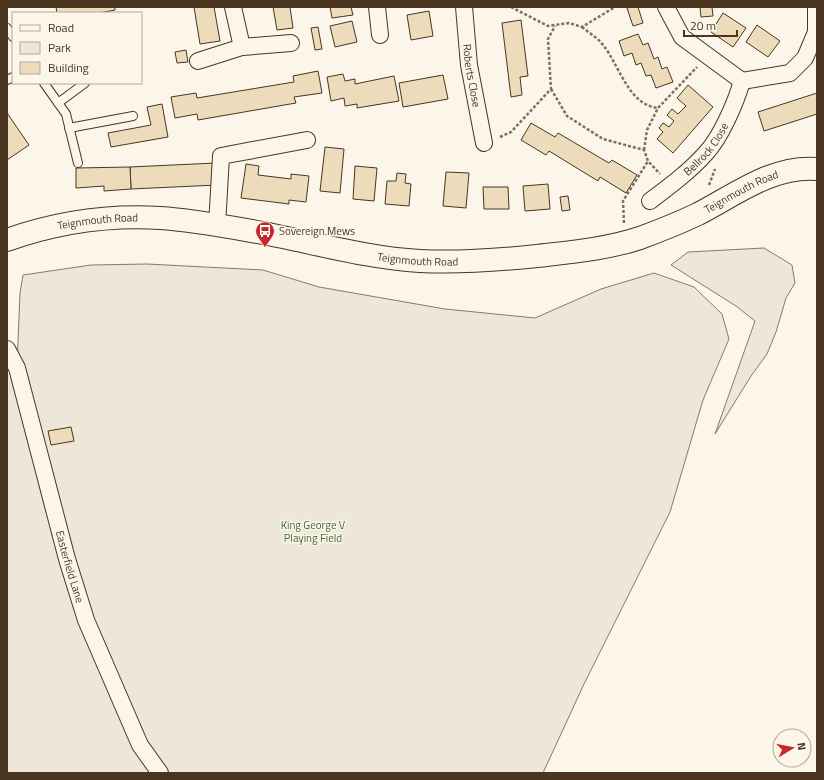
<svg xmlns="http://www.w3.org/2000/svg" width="824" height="780" font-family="'Titillium Web',sans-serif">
<rect width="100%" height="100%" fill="#fbf6e9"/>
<g fill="#ede6d9" stroke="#887966">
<path d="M764 248 792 265 795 283 786 298 776 332 767 354 751 376 715 434 755 321 736 306 671 265 688 252Z"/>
<path d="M147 264 263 270 319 287 445 309 535 318 601 289 654 273 694 287 722 314 729 339 703 400 670 512 584 684 543 773H7V349L17 367 20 293 23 275 91 265Z"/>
</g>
<g fill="#ecdcbc" stroke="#4a3520">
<path d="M56 7H115V10L99 13H57Z"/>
<path d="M194 7H214L220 41 200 44Z"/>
<path d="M273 7H290L293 28 277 30Z"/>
<path d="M330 7H351L353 15 332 18Z"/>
<path d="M631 7H638L643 23 633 26 627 8Z"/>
<path d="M700 7H712L713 16 701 17Z"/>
<path d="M429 11 433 36 411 40 407 15Z"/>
<path d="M723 13 746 28 733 47 711 32Z"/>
<path d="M521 20 528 76 520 77 522 95 511 97 502 23Z"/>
<path d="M352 21 357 42 335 47 330 26Z"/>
<path d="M757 25 780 41 768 57 746 42Z"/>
<path d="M318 27 322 49 315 50 311 28Z"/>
<path d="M638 34 643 45 648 43 654 59 658 57 662 69 667 67 673 82 656 88 651 75 646 76 641 63 636 65 632 53 624 56 619 41Z"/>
<path d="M186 50 188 62 177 63 175 52Z"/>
<path d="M318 71 322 93 294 97 296 103 198 120 197 114 175 118 171 97 196 93 197 98 294 82 293 76Z"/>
<path d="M343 74 345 81 355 79V84L394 76 399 101 357 108V104L345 106 344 98 331 101 327 77Z"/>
<path d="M443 75 448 99 403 107 399 83Z"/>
<path d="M688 85 713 107 673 153 657 139 663 132 659 128 663 123 669 127 674 121 667 115 672 109 678 114 686 106 677 98Z"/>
<path d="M817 93V114L764 131 758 112Z"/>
<path d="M162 104 168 137 111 147 108 133 151 125 147 107Z"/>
<path d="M7 113 29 145 7 160Z"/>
<path d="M531 123 555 137 558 133 609 163 612 160 637 175 626 193 600 177 598 181 549 151 546 155 521 140Z"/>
<path d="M325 147 344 149 340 193 320 191Z"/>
<path d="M216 163 217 185 131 189 130 167Z"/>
<path d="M246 164 259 166 258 175 291 179V174L309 176 306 202 289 200V204L241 198Z"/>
<path d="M355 166 377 168 374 201 353 199Z"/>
<path d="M130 167 131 189 104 191V186L76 188V168Z"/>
<path d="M446 172 469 173 466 208 443 206Z"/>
<path d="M397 173 406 174 405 183 411 184 409 206 385 204 387 181H396Z"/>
<path d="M548 184 550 209 525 211 523 186Z"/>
<path d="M483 187H508L509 209H484Z"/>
<path d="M568 196 570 210 562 211 560 197Z"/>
<path d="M71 427 74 441 51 445 48 431Z"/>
</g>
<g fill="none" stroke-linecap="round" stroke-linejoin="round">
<defs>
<g id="service">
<path d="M7 28 13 37"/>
<path d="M7 80 13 77"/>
<path d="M44 83 66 114 78 163"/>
<path d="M58 103 85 83"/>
<path d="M69 128 133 116"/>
</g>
<g id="minor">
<path d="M233 7 242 47"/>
<path d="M377 7 380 35"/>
<path id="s1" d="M464 7 469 65 484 143"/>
<path d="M666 7 682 37 742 81 790 73 805 58 816 32V7"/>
<path d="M198 61 242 47 291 43"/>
<path id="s2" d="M650 201C670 186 690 171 706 153 721 137 736 102 742 81"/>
<path d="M217 226 221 156 307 140"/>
<path id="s3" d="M7 349 17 368 67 559 86 620 140 745 160 773"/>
</g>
<g id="primary">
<path id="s4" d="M7 240C55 223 109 215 160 218 194 220 229 227 263 233 315 243 367 258 420 261 458 263 499 260 537 256 571 252 607 249 640 238 659 231 679 223 698 214 735 195 773 165 817 169"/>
</g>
</defs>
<use href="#service" stroke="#4a3520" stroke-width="10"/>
<use href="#minor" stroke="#4a3520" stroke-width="18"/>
<use href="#primary" stroke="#4a3520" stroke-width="24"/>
<g stroke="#7f6f5c" stroke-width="2.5" stroke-dasharray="3 2" stroke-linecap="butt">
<path d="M511 7 548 26 569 23 582 27 615 7"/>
<path d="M582 27C589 33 598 38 603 45 619 64 628 105 658 108"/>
<path d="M551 89 567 116 603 139 644 150 648 161 660 174"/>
<path d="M500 137 511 132 551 89 548 39 555 26"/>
<path d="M644 150 647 130 658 108 697 67"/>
<path d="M709 185 715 169"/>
<path d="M624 223 623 201 648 161"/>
</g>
<use href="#service" stroke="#fbf6e9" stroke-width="8"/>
<use href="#minor" stroke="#fbf6e9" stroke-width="16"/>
<use href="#primary" stroke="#fbf6e9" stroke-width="22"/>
</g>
<defs>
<symbol id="bus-pin" viewBox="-11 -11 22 30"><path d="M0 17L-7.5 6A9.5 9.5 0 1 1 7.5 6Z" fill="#c62828" stroke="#fbf6e9"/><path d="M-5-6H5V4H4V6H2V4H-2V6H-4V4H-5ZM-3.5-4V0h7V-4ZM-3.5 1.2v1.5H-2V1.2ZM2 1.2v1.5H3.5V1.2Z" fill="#fff"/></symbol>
</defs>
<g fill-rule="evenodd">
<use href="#bus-pin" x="254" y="220" width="22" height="30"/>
</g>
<g text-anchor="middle" stroke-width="3" stroke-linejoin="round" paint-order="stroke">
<g font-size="11" fill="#4a3520" stroke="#fbf6e9">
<text dy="4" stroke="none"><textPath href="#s1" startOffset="69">Roberts Close</textPath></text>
<text dy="4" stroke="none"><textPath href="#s2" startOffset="77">Bellrock Close</textPath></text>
<text dy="4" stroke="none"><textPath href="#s4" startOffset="753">Teignmouth Road</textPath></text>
<text dy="4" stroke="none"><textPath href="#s4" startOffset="93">Teignmouth Road</textPath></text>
<text dy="4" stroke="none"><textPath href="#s4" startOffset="417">Teignmouth Road</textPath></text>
<text dy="4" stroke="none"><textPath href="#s3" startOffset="227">Easterfield Lane</textPath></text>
</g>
<g font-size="11" fill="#4a3520" stroke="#fbf6e9" text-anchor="start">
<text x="279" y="235">Sovereign Mews</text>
</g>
<g font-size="11" fill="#436837" stroke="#fbf6e9">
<text x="313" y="529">King George V<tspan x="313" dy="13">Playing Field</tspan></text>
</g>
</g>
<rect width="824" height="780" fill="none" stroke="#4a3520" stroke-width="16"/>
<rect x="12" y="12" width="130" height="72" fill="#fbf6e9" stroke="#b4a999"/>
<rect x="20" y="25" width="20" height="6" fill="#fbf6e9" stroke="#b4a999"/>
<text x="48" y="32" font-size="12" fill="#4a3520">Road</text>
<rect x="20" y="42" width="20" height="12" fill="#ede6d9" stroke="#b4a999"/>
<text x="48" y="52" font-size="12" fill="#4a3520">Park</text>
<rect x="20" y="62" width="20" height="12" fill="#ecdcbc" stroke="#b4a999"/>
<text x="48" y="72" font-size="12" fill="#4a3520">Building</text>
<g transform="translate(792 748) rotate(80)"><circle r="19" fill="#fbf6e9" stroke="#b4a999"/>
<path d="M0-3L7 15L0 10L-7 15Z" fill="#c62828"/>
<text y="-6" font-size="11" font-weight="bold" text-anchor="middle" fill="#4a3520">N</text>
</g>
<path d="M684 30v6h53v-6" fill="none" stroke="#4a3520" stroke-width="2"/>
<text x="690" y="30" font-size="12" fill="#4a3520" stroke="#fbf6e9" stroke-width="3" paint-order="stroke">20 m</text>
</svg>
